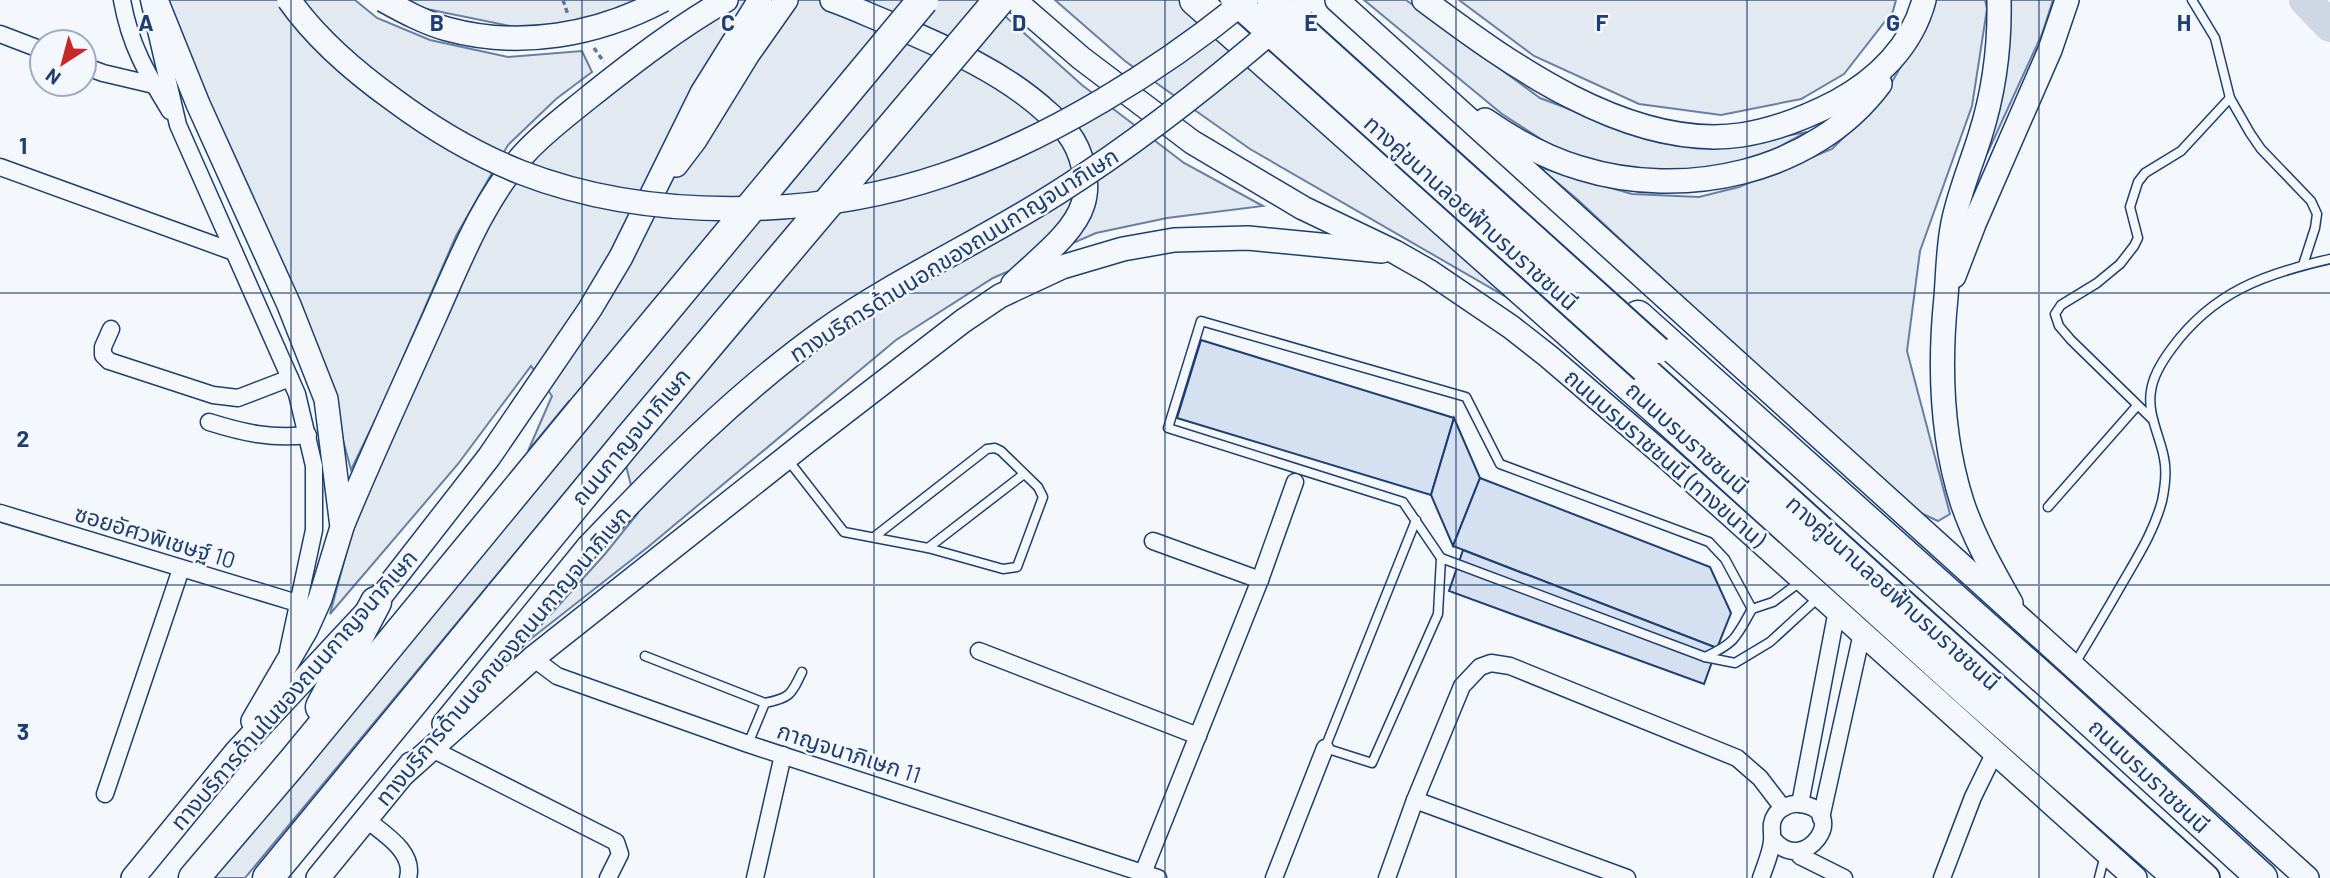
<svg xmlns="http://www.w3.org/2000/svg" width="2330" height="878" font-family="Barlow,'Noto Sans Thai',sans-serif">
<rect width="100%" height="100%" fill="#f4f7fb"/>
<g fill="#e3e9f0" stroke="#687fa3" stroke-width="2">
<path d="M168 0H355L377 18 430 40 508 57 582 51 592 72 556 99 508 145 456 236 383 404 351 470 338 421Z"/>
<path d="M405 0H649L629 10 530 30 417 7Z"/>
<path d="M737 0H987L1082 85 1184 163 1263 206 1167 218 1096 233 993 278 896 340 648 547 523 645 605 554 638 513 617 430 245 878H210L594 416 569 401 528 451 552 396 531 366 458 464 330 614 353 528 461 279 501 195 530 155 581 113Z"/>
<path d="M1055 0H1189L1541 317 1250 149 1125 61Z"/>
<path d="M1364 0H1406L1540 98 1657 142 1714 149 1807 132 1754 160 1700 173 1638 174 1561 152 1502 114Z"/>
<path d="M1459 0H1896L1893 11 1844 74 1801 99 1721 115 1639 104 1534 56Z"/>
<path d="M1935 0H1985L1987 9 1972 106 1920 251 1907 351 1950 514 1938 521 1908 507 1578 200 1539 167 1632 194 1699 197 1739 187 1832 149 1881 101 1934 9Z"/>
<path d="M2008 0H2053L2042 34 1987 154 2009 32Z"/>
</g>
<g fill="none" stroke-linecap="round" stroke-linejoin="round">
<path stroke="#cfd7e4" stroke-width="32" d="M2305 0 2330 26"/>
</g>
<g fill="#d5e0f0" stroke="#1d3f73" stroke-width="2">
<path d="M1201 340 1454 418 1431 495 1177 418Z"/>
<path d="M1454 418 1480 478 1453 546 1431 495Z"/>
<path d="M1480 478 1710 567 1731 613 1717 648 1453 546Z"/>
<path d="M1463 550 1717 648 1704 684 1449 591Z"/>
</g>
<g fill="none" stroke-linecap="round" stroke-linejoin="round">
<defs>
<g id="lane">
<path d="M2192 0 2215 38 2230 98 2250 133 2261 149 2311 201 2317 214 2315 228 2303 265"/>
<path d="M2153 420 2071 340 2059 326 2055 314 2061 305 2097 283 2120 264 2134 246 2138 238 2130 207 2138 182 2145 173 2181 151 2230 98"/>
<path d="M788 460 844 532 928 548 1003 569 1017 567 1043 497 1038 487 1001 451 995 448 987 449 874 537"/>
<path d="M2048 507 2136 407"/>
<path d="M1416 520 1325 748 1372 763 1438 614 1441 558"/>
<path d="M928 548 1024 474"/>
<path d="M1752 609 1725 559 1709 542 1500 464 1466 397 1201 321 1168 428 1403 502 1441 558 1705 657 1735 663 1770 642 1818 598"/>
<path d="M645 656 765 703"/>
<path d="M1705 657C1735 643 1736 638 1752 609L1773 602 1800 582"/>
<path d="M2074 665C2091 637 2107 610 2123 582 2138 556 2154 531 2162 501 2165 487 2167 472 2164 458 2160 436 2147 414 2151 391 2153 375 2163 360 2172 348 2213 292 2264 274 2330 259"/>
<path d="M748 744 765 703C790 698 791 695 802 672"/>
<path d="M2099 878 2105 855"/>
</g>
<g id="street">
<path d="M122 0C130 45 146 72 170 111"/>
<path d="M149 0 178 125 297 394 314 466V530L288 651"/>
<path d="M0 34 42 50"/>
<path d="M84 66 103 73 154 85"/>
<path d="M0 167 234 252"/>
<path d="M111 329 103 347V355L109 361 213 395 238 398 290 378"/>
<path d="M209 422C244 433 271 439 308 435"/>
<path d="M0 513 297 603"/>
<path d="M1153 541 1260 580"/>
<path d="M979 651 1198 736"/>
<path d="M533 658 557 676 748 744 1158 878"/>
<path d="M432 749 616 842 620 854 608 878"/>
<path d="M105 794 181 569"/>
<path d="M1415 800 1627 878"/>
<path d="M1800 804 1837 610"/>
<path d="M1821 818 1862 633"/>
<path d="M367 820C384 834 415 852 408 878"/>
<path d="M1800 856 1844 878"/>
<path d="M1143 873 1260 580 1295 482"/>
<path d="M755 878 783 755"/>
<path d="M1274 878 1325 748"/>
<path d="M1387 878 1415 800 1462 686 1480 667 1491 663 1510 666 1737 758 1760 778 1783 808"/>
<path d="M1761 878C1765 866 1771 853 1772 841 1773 831 1769 824 1776 814 1781 807 1791 803 1800 804 1852 810 1804 878 1773 839"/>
<path d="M1942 878 1973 797 1995 752"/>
</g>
<g id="secondary">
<path d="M156 0 198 104 289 305 326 399 342 527 320 599 306 630 253 721"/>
<path d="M832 0C852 7 871 16 891 24 947 48 1004 72 1049 114 1055 120 1063 126 1068 133 1082 151 1090 182 1083 204 1074 234 1035 262 1013 284"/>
<path d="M1014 0 1081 58 1192 142 1303 208 1395 252 1430 272 1511 327 1548 356 1666 457 2135 878"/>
<path d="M1337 0 2307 878"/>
<path d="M1424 0C1508 63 1629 151 1741 135 1775 130 1805 118 1836 102 1877 80 1912 46 1924 0"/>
<path d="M1999 0C2000 46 1994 92 1980 136 1971 165 1959 193 1953 223 1948 247 1948 272 1946 297 1939 366 1941 436 1962 502 1974 538 1993 571 2011 603"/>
<path d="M1485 120C1514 140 1545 158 1580 168 1682 200 1813 174 1880 84"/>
<path d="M676 165 695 140 748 54 786 0"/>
<path d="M1954 276 1974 224 2050 50 2067 0"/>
<path d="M343 524C372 454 404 385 435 316 460 260 483 200 524 154 543 133 566 116 588 98 632 63 677 28 726 0"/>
<path d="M444 724 588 547"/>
<path d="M402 775 533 658 806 442 963 321 1000 296 1062 267 1123 249 1174 240 1248 238 1382 251"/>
<path d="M133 878 237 751 376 602 489 457 590 309 621 257 702 93 760 0"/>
<path d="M318 878 411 764"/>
</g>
<path id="primary" d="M1644 369 2206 878"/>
<g id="highway">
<path d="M1195 0 1657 410 1969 693 2179 878"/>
<path d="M1638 316 2053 687 2262 878"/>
<path d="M321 707 376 602"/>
<path d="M194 878 292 763 585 407"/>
<path d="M268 878 629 439"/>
</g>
</defs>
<use href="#lane" stroke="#1d3f73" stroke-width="11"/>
<use href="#street" stroke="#1d3f73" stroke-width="19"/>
<use href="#secondary" stroke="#1d3f73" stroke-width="26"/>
<use href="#primary" stroke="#1d3f73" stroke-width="30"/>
<use href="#highway" stroke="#1d3f73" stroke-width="33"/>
<g stroke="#5e769c" stroke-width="3.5" stroke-dasharray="5 3.5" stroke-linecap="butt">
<path d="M563 0 568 15"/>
<path d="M594 48 604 62"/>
</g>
<use href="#lane" stroke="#f4f7fb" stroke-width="8"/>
<use href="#street" stroke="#f4f7fb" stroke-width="16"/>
<use href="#secondary" stroke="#f4f7fb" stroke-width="23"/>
<use href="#primary" stroke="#f4f7fb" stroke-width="26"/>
<use href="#highway" stroke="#f4f7fb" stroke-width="30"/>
<defs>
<g id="secondary-bridge">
<path d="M289 0C317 40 355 72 394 100 433 129 475 154 520 172 648 222 815 219 944 175 1048 140 1161 70 1246 0"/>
<path d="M383 0C403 11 425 23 447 29 520 49 597 35 663 0"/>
<path d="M588 547C662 469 737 393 825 330 899 278 982 241 1057 193 1146 137 1226 72 1304 3"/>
</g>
<g id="primary-bridge">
<path d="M1234 0 1644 369"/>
<path d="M1270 0 1658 350"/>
</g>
<g id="highway-bridge">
<path d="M585 407 923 0"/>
<path d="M629 439 999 0"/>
</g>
</defs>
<use href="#secondary-bridge" stroke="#1d3f73" stroke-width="26" stroke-linecap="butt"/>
<use href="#primary-bridge" stroke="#1d3f73" stroke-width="30" stroke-linecap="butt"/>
<use href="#highway-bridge" stroke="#1d3f73" stroke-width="33" stroke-linecap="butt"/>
<use href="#secondary-bridge" stroke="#f4f7fb" stroke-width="23"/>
<use href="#primary-bridge" stroke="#f4f7fb" stroke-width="26"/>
<use href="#highway-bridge" stroke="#f4f7fb" stroke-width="30"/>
</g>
<path fill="none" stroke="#1d3f73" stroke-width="2" stroke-opacity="0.55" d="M291 0V878M582 0V878M874 0V878M1165 0V878M1456 0V878M1747 0V878M2039 0V878M0 293H2330M0 585H2330"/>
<g text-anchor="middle" stroke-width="5" stroke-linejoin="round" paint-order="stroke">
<g font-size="23" fill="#1d3f73" stroke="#f4f7fb">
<text transform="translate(1471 213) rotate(42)" y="8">ทางคู่ขนานลอยฟ้าบรมราชชนนี</text>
<text transform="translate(954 255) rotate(-32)" y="8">ทางบริการด้านนอกของถนนกาญจนาภิเษก</text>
<text transform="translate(631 437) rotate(-50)" y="8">ถนนกาญจนาภิเษก</text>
<text transform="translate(1687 438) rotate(42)" y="8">ถนนบรมราชชนนี</text>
<text transform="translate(1665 458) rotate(41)" y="8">ถนนบรมราชชนนี (ทางขนาน)</text>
<text transform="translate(155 537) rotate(17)" y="8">ซอยอัศวพิเชษฐ์ 10</text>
<text transform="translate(1893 593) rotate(42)" y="8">ทางคู่ขนานลอยฟ้าบรมราชชนนี</text>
<text transform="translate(503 656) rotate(-50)" y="8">ทางบริการด้านนอกของถนนกาญจนาภิเษก</text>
<text transform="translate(294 690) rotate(-49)" y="8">ทางบริการด้านในของถนนกาญจนาภิเษก</text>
<text transform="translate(849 753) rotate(18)" y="8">กาญจนาภิเษก 11</text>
<text transform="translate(2149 776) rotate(43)" y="8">ถนนบรมราชชนนี</text>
</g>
</g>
<g font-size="23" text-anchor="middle" font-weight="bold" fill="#1d3f73" stroke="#f4f7fb" stroke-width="5" stroke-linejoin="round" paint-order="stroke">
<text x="146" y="31">A</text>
<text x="437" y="31">B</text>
<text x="728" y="31">C</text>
<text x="1019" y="31">D</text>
<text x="1311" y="31">E</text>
<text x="1602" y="31">F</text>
<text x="1893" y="31">G</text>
<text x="2184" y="31">H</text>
<text x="23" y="154">1</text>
<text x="23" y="447">2</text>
<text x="23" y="740">3</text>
</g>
<g transform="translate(63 63) rotate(216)"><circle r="33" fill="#f4f7fb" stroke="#9eadc5" stroke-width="2"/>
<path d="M0-5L12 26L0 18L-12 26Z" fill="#c62828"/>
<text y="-10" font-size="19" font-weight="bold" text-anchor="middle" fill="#1d3f73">N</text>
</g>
</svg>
